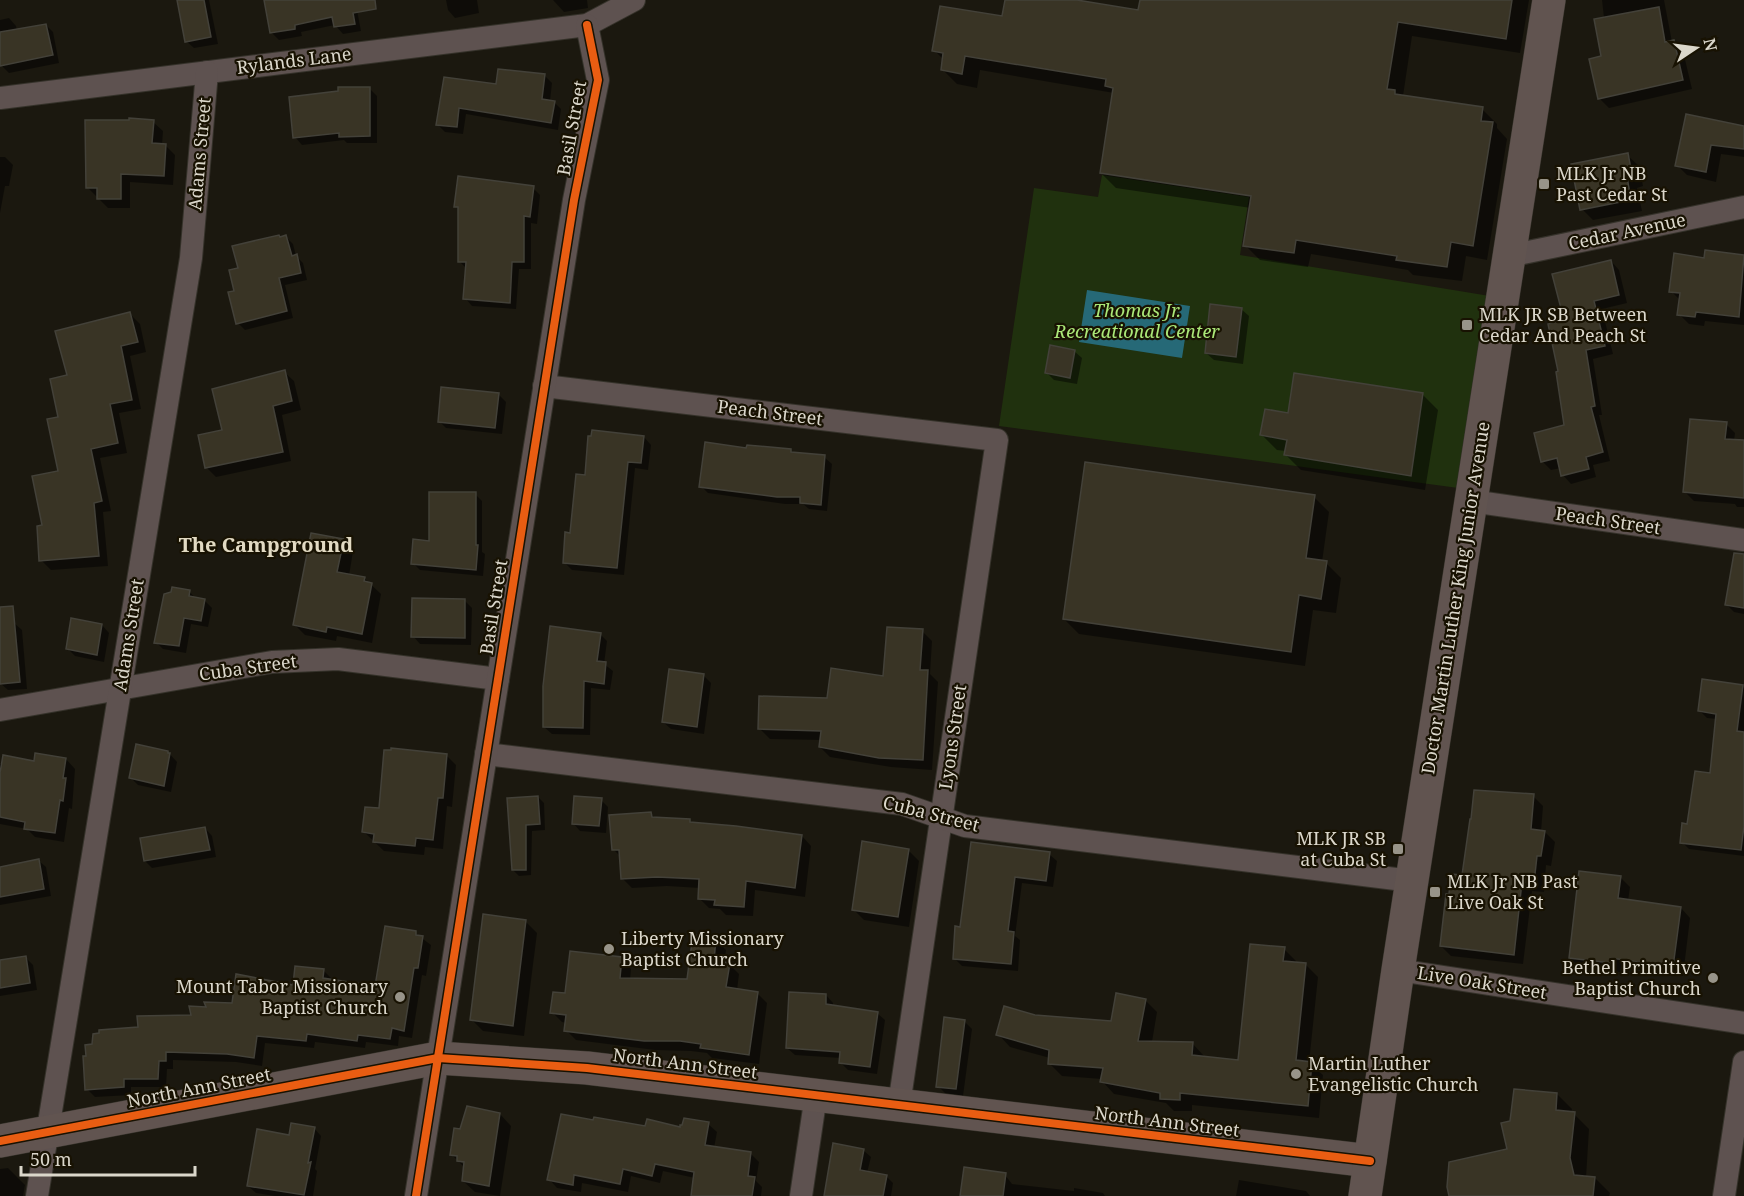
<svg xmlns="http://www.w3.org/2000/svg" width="1744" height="1196" font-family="'Noto Serif',serif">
<rect width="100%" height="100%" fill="#1b180f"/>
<path fill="#20310e" d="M1102 175 1249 197 1240 255 1502 298 1473 490 999 426 1034 188 1098 197Z"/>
<path fill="#266977" d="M1087 290 1190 306 1182 358 1079 342Z"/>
<g fill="#0007" fill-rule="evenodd">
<path d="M178 0H209L218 44 194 48 186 41Z"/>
<path d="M266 0H355L361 31 343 34 335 25 301 32 302 36 279 40 272 33Z"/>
<path d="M446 0H477L479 13 455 18 448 10Z"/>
<path d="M553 0H587L588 8 564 12Z"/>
<path d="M1006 0H1068L1139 12 1141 0H1529L1520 53 1412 36 1403 96 1482 109 1497 124V128L1507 139 1487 260 1466 256 1462 281 1413 275 1408 270 1311 254 1308 267 1260 260 1245 245 1251 208 1116 188 1101 173 1114 93 980 70 977 88 957 84 942 69 944 60 934 50 1003 18Z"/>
<path d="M1602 0H1664L1672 42H1674L1683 51 1692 89 1609 108 1599 98 1604 18Z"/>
<path d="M9 18 16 26 17 31 46 25 53 32 59 63 9 73 2 66 0 56V20Z"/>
<path d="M544 75 552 83 550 101 554 102 561 109 558 130 466 114 463 134 445 132 437 124 446 78 498 86Z"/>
<path d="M370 89 377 96V143H347L344 140 302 145 295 137Z"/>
<path d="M153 122 163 131 162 145H165L175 155 173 185 130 182V208H108L87 187Z"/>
<path d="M1718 124 1744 128V157L1721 154 1716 182 1687 175 1677 165Z"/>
<path d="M1627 155 1639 166 1643 186 1637 188 1642 211 1593 220 1582 209Z"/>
<path d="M0 157H5L13 165 9 186H5L0 213Z"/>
<path d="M533 188 540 195 537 224 531 223V269H519L516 309 472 306 465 298 467 269 460 262V210L455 206Z"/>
<path d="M286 237 293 244 296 256 303 263 307 280 285 285 293 318 245 330 238 323 235 292 240 270 281 238Z"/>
<path d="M1707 252 1744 256V325L1705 321 1704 326 1689 324 1679 314 1681 301 1671 291 1706 259Z"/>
<path d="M1611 261 1619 270 1627 303 1602 309 1613 354 1593 359 1602 415H1599L1610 461 1593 465 1596 477 1571 484 1563 475 1561 468 1551 470 1542 461 1566 427 1565 321Z"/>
<path d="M1241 309 1249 316 1243 364 1214 360 1206 353Z"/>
<path d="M130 314 140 324 146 352 130 356 141 409 119 413 127 453 100 458 111 511 103 512 108 566 51 570 41 560 44 526 59 472 60 418 68 377Z"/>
<path d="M1074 351 1082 358 1077 384 1054 380 1047 373Z"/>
<path d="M284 372 294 381 301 410 282 415 291 461 216 477 206 467 224 432Z"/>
<path d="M498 394 506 402 502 434 446 428 439 421Z"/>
<path d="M1423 395 1438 410 1425 490 1301 470 1286 455V451L1277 450 1262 435 1289 415Z"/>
<path d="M1726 424 1735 433 1734 441 1744 442V507H1737L1735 504 1694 501 1685 492Z"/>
<path d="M644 437 651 445 648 470 635 468 624 575 572 570 565 563 586 477Z"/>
<path d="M747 450H790L794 454 824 457 832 464 827 511 809 509 803 504H785L708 493 701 486Z"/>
<path d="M475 494 482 501V552L485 554 483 576 420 570 413 563Z"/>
<path d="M1314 497 1329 512 1322 562 1326 563 1341 578 1336 613 1313 610 1305 666 1079 634 1064 619Z"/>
<path d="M343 540 353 551 349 576 364 578 381 594 372 643 337 636 336 641 305 635 295 625Z"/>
<path d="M1744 567V614L1734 612 1727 605Z"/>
<path d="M189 591 196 599 204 600 212 608 208 627 191 624 186 653 163 649 156 642Z"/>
<path d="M464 600 472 608 471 645 420 644 413 636Z"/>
<path d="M14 623 22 630 27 689 8 690 0 683V624Z"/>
<path d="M102 625 109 633 104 662 75 656 68 649Z"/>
<path d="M922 631 932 641 930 674 938 682 932 770 891 767 830 757 820 747 821 740 770 739 760 729 828 699 884 678Z"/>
<path d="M600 634 607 641 604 664 613 671 610 690 591 688 590 735 552 734 544 727Z"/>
<path d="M704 676 711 683 704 734 671 729 663 722Z"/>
<path d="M1742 686 1744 688V856L1689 849 1682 842 1711 775 1717 719 1707 718 1700 711Z"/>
<path d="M168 752 177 762 171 792 138 785 131 778Z"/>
<path d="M446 755 456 765 452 807 447 806 443 849 425 847 424 855 384 851 364 832 380 810Z"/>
<path d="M66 759 75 769 72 809 69 808 64 842 35 837 27 829 0 824V764L35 763Z"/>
<path d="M1533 796 1543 806 1541 832H1545L1555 842 1551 866 1546 865 1544 892 1532 891 1523 964 1451 956 1441 946 1451 896 1463 877Z"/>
<path d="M538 797 544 803 545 830 532 831 531 875 519 876 513 870 509 799Z"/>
<path d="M601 800 608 807 606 833 580 831 573 823Z"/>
<path d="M651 814 655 818 689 820 693 824 802 836 811 846 805 897 755 890 753 916 726 915 720 909 709 908 699 898 700 888 667 886 632 888 622 878 621 857 613 849Z"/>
<path d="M205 828 212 836 216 857 152 868 145 861Z"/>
<path d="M972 843 1049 854 1057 861 1053 887 1022 883 1015 936 1020 940 1018 971 962 966 954 958 961 928Z"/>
<path d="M908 850 919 861 909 927 864 920 853 909Z"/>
<path d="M38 860 46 867 51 896 0 905V868Z"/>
<path d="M1620 877 1630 887 1628 901 1681 908 1690 918 1683 976 1621 967 1620 972 1580 968 1570 958Z"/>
<path d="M525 921 537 933 524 1036 483 1031 472 1020Z"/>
<path d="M415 933 431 945 426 976 422 975 412 1038 399 1036 398 1046 366 1042 365 1048 315 1042 314 1048 265 1043 262 1066 236 1062 173 1060V1069H167L166 1087H131V1095L95 1097 87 1089 140 1028 193 1017 208 1008 233 1004 295 987 323 970 332 979 331 981 376 988Z"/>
<path d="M716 940 726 950 724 964H729L739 974 737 990 757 993 767 1003 759 1064 712 1058 707 1053 691 1051 655 1050 576 1040 566 1030 567 1023 562 1022 552 1012 566 995 621 959 631 969 630 980 688 981Z"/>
<path d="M1284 949 1296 961V964L1306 965 1318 977 1309 1063 1323 1075 1319 1118 1192 1105V1111H1174L1166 1103 1114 1094 1102 1081V1079L1062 1076 1049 1063 1050 1058 1010 1047 998 1034 1035 1017 1112 1023 1145 1000 1157 1012 1152 1042 1192 1043 1204 1056V1058L1240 1062Z"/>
<path d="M26 958 33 965 37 990 0 996V961Z"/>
<path d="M826 995 833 1003V1007L877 1013 885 1020 877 1074 848 1070 840 1062 841 1058 795 1055 787 1048Z"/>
<path d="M964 1021 972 1029 963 1096 945 1093 938 1086Z"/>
<path d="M1557 1094 1572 1109 1571 1113 1574 1114 1589 1129 1586 1178H1595L1610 1193 1609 1196H1451L1509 1150 1512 1123Z"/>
<path d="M500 1114 511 1126 500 1196 475 1192 463 1181 465 1168 451 1154 461 1130ZM459 1160 472 1162V1165L463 1164Z"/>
<path d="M708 1124 717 1132 714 1148 750 1153 759 1162 756 1181 762 1187 761 1196H692L695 1178 663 1171 660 1183 631 1176 628 1192 582 1183 581 1192 557 1188 549 1179 646 1128 681 1129Z"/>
<path d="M314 1128 321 1136 315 1169 317 1171 313 1196H275L256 1193 248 1186 290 1137Z"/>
<path d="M863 1150 871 1157 867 1173 886 1176 893 1183 891 1196H826Z"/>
<path d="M8 1168 25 1185 23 1196H0V1169Z"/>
<path d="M1005 1175 1012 1184 1074 1191V1188L1103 1193 1105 1196H962Z"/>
<path d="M1239 1180 1306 1191 1310 1196H1236Z"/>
</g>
<g fill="#393425" stroke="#434139" stroke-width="1.5">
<path d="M177 0H204L211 37 185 42Z"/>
<path d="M264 0H375L376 9 353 13 355 24 334 27 332 17 295 25V29L270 33Z"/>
<path d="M1005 0H1077L1138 10 1140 0H1512L1506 39 1398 22 1387 89 1395 90V94L1483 107 1481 121 1493 122 1473 246 1451 242 1447 267 1396 260 1397 256 1296 240 1294 253 1243 246 1251 196 1100 173 1113 88 1105 86 1106 79 965 56 962 74 941 70 943 53 932 51 940 6 1002 16Z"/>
<path d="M1659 7 1665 42 1674 40 1683 80 1598 99 1589 59 1601 56 1594 19Z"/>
<path d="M46 24 53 55 0 66V32Z"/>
<path d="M498 69 545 74 542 99 555 101 551 123 459 108 457 127 436 125 444 77 496 84Z"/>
<path d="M338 87H370V136L339 137V133L293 138 289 97 338 91Z"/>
<path d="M1686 114 1744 126V149L1711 145 1706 172 1675 166Z"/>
<path d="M129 118 154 120 152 143 166 144 164 176 121 174V199H97V188H86L85 120H129Z"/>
<path d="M1628 153 1632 175 1627 177 1631 200 1580 210 1571 164Z"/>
<path d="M458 176 534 186 530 217 524 216V262H512L510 303 463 299 466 262H458V207H454Z"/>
<path d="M279 235 280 237 286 235 292 256 297 254 301 273 279 278 287 311 236 324 228 292 234 291 229 270 238 268 232 246Z"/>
<path d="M1705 250 1744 255 1739 317 1696 312 1695 317 1677 315 1680 293 1669 292 1674 253 1704 258Z"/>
<path d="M1611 260 1619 295 1594 301 1605 346 1586 350 1595 406 1591 407 1603 452 1586 457 1589 469 1561 476 1557 458 1541 462 1534 433 1564 425 1556 372 1558 371 1548 324 1564 320 1552 274Z"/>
<path d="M1210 304 1242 308 1236 357 1205 353Z"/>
<path d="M130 312 138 342 121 346 132 400 110 404 118 443 91 449 102 501 94 503 99 556 39 561 37 526 42 525 32 476 58 471 47 419 58 417 50 379 67 375 55 331Z"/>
<path d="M1050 345 1075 350 1070 378 1045 373Z"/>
<path d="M285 370 292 401 273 406 283 452 205 468 198 435 222 430 212 389Z"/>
<path d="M1294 373 1423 393 1411 476 1284 455 1287 440 1260 435 1265 409 1288 413Z"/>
<path d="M441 387 499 393 495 428 438 422Z"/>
<path d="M1690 419 1727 422 1725 439 1744 440V498L1683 492Z"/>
<path d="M592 430 644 436 641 463 628 462 617 568 563 563 565 532 570 533 576 474 585 475 588 436H591Z"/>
<path d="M705 442 746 448 747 445 791 449V452L825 455 821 505 800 503V497H777L699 487Z"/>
<path d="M1085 462 1315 495 1306 558 1327 561 1321 599 1299 595 1291 652 1063 619Z"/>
<path d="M429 492H476V545H478L476 570 411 564 413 539 429 541Z"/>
<path d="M311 533 344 539 337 572 365 577 364 581 372 583 362 634 327 627 326 632 293 625Z"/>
<path d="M1734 553 1744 554V608L1725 605Z"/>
<path d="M172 587 190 590 189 596 205 599 201 621 184 618 179 646 154 643 164 594 171 592Z"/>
<path d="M412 598 465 599V638L411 637Z"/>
<path d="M13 606 20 682 0 684V607Z"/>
<path d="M71 618 102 624 97 655 66 649Z"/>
<path d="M550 626 601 633 597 661 606 662 604 684 584 681 583 728 543 727V686Z"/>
<path d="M887 627 923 629 920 670H928L923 760 879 758 819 747 821 731 758 729 759 696 827 698 831 668 883 676Z"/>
<path d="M669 669 704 674 697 727 662 722Z"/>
<path d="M1702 679 1743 685 1737 731 1744 732V826L1741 850 1680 843 1682 823 1687 824 1695 771 1710 773 1716 714 1698 711Z"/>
<path d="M136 744 168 751V753H170L164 786 129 778Z"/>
<path d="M391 748 447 754 443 798H438L433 840 416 838 415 846 373 842 374 834 362 832 365 807 379 808 384 750H391Z"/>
<path d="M35 753 66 758 63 778H66L63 801 60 800 55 833 24 829 25 822 0 817V773L3 755 34 761Z"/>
<path d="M1474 790 1534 794 1531 829 1545 831 1541 856H1537L1534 883 1522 882 1514 955 1440 946 1446 894H1449L1451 874 1462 875 1470 819H1471Z"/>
<path d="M538 796 540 824 526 825V870H512L507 798Z"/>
<path d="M574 796 602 798 599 826 572 824Z"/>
<path d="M651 812 652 817 690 819V822L736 826 802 835 795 888 746 881 744 907 714 905 715 900 698 899 699 879 657 877 621 879 619 850H612L609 815Z"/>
<path d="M205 827 210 850 144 861 140 838Z"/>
<path d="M862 841 909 849 898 917 852 910Z"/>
<path d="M971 842 1050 852 1046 881 1015 877 1008 931 1014 932 1011 964 953 959 955 926 960 927Z"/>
<path d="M39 859 44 889 0 897V867Z"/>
<path d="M1579 871 1621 876 1618 898 1681 907 1673 967 1611 958V963L1569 958Z"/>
<path d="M483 914 526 920 513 1026 470 1020Z"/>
<path d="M385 926 416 931V935L423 936 418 968H414L404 1031 392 1028 390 1039 358 1035 357 1041 307 1034 306 1041 257 1036 254 1058 227 1054 166 1052V1061H159L158 1079H124V1087L85 1090 83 1056H86L85 1045 92 1044 93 1034 99 1033V1030L138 1027 137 1016 191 1015 189 1006 206 1007 204 1002 232 1003 236 974 293 985 295 966 324 969 323 978 375 986Z"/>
<path d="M693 935 716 938 714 961 730 963 726 987 758 992 749 1055 700 1048 701 1044 680 1041H644L564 1031 566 1015 550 1013 553 992 565 993 570 951 622 957 620 978 687 979Z"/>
<path d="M1250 944 1285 947 1283 961 1306 963 1296 1060 1312 1062 1308 1106 1180 1093V1100L1160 1099V1093L1100 1082 1103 1068 1048 1064 1049 1050 996 1035 1004 1006 1035 1015 1111 1021 1116 993 1146 999 1138 1041 1193 1042 1192 1055 1238 1060Z"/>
<path d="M26 956 30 983 0 988V960Z"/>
<path d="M789 992 826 994V1004L878 1012 870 1067 839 1063 840 1052 786 1048Z"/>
<path d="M944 1017 965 1020 956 1089 936 1087Z"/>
<path d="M1514 1089 1557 1093 1556 1110 1575 1112 1570 1158 1574 1175 1595 1177 1593 1196H1449L1447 1187 1449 1162 1507 1149 1501 1123 1510 1121Z"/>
<path d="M467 1106 500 1113 489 1186 462 1181 464 1162 457 1161V1156L450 1155 454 1128 460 1129Z"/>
<path d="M561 1114 593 1120 594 1117 645 1126 647 1119 680 1127V1125H682L684 1118 709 1122 705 1145 751 1152 748 1176 755 1177 752 1196H691L694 1172 655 1164 652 1176 623 1169 620 1184 574 1175 573 1185 547 1180Z"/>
<path d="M291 1123 315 1127 308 1163 311 1162 304 1195 247 1186 257 1129 289 1135Z"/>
<path d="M833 1143 864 1149 860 1170 887 1175 883 1196H824Z"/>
<path d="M964 1167 1006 1173 1003 1196H960Z"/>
</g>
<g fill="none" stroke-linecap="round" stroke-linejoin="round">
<defs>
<g id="street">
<path d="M0 98 587 25 634 0"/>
<path d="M1509 256 1744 207"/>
<path d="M544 386 997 440 899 1105"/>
<path d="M1471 501 1744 540"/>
<path d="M0 710 272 662 338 659 498 679"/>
<path d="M486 754 902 804 965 826 1412 881"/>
<path d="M1398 970 1744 1023"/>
<path d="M37 1196 191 258 207 72"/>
<path d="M416 1196 574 200 598 80 587 25"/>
<path d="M801 1196 816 1095"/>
<path d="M1724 1196 1744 1062"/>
</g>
<g id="secondary">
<path d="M0 1141 438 1058 587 1068 1370 1161"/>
<path d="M1365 1196 1398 970 1549 0"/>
</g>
</defs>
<use href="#street" stroke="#35322a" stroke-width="24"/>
<use href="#secondary" stroke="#35322a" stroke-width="34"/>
<use href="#street" stroke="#5e5250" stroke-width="22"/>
<use href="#secondary" stroke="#615450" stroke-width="33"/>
<defs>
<g id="cycleway">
<path d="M0 1141 438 1058 587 1068 1370 1161"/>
<path d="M416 1196 574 200 598 80 587 25"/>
</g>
</defs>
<use href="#cycleway" stroke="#181202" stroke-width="11"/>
<use href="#cycleway" stroke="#e95d12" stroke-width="8"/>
</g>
<g fill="#989489" stroke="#181202" stroke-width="2">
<rect x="1538" y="178" width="12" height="12" rx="3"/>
<rect x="1461" y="319" width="12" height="12" rx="3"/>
<rect x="1392" y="843" width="12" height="12" rx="3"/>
<rect x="1429" y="886" width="12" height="12" rx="3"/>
<circle cx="609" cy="949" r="6"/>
<circle cx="1713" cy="978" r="6"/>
<circle cx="400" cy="997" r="6"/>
<circle cx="1296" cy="1074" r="6"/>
</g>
<g text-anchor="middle" stroke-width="4.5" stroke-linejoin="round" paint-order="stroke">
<g font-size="18" fill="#dbd7cb" stroke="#181202">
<text transform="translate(294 61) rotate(-7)" y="6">Rylands Lane</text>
<text transform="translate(572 128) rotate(-80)" y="6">Basil Street</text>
<text transform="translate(200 154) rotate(-85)" y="6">Adams Street</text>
<text transform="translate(1627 232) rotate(-12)" y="6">Cedar Avenue</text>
<text transform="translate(770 413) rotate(7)" y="6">Peach Street</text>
<text transform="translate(1608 521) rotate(8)" y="6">Peach Street</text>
<text transform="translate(1456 598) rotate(-81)" y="6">Doctor Martin Luther King Junior Avenue</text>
<text transform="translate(494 607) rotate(-81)" y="6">Basil Street</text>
<text transform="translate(129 635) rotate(-81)" y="6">Adams Street</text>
<text transform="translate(248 668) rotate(-8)" y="6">Cuba Street</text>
<text transform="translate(953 737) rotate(-82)" y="6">Lyons Street</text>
<text transform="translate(931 814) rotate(14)" y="6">Cuba Street</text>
<text transform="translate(1482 983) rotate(9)" y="6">Live Oak Street</text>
<text transform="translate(685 1064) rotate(7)" y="6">North Ann Street</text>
<text transform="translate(199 1088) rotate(-11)" y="6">North Ann Street</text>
<text transform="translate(1167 1122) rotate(7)" y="6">North Ann Street</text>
</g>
<g font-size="18" fill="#dbd7cb" stroke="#181202" text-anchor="start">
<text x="1556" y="180">MLK Jr NB<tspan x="1556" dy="21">Past Cedar St</tspan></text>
<text x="1479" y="321">MLK JR SB Between<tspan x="1479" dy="21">Cedar And Peach St</tspan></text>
<text x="1386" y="845" text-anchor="end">MLK JR SB<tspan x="1386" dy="21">at Cuba St</tspan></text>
<text x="1447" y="888">MLK Jr NB Past<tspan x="1447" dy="21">Live Oak St</tspan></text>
<text x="621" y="945">Liberty Missionary<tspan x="621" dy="21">Baptist Church</tspan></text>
<text x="1701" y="974" text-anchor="end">Bethel Primitive<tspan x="1701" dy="21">Baptist Church</tspan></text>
<text x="388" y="993" text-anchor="end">Mount Tabor Missionary<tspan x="388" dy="21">Baptist Church</tspan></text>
<text x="1308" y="1070">Martin Luther<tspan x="1308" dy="21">Evangelistic Church</tspan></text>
</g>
<g font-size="18" font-style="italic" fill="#abe878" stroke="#181202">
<text x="1137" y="317">Thomas Jr.<tspan x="1137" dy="21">Recreational Center</tspan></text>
</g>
<g font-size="20" font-weight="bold" fill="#e2dac3" stroke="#181202">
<text x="266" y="552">The Campground</text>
</g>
</g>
<g transform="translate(1696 48) rotate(77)" stroke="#181202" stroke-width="4.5" paint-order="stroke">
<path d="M0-4.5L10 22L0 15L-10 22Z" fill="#dbd7cb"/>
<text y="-9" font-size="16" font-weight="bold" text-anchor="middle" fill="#dbd7cb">N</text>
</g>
<path d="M21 1166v9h174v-9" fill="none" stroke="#dbd7cb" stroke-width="3"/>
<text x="30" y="1166" font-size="18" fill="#dbd7cb" stroke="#181202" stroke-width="4.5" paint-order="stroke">50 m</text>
</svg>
